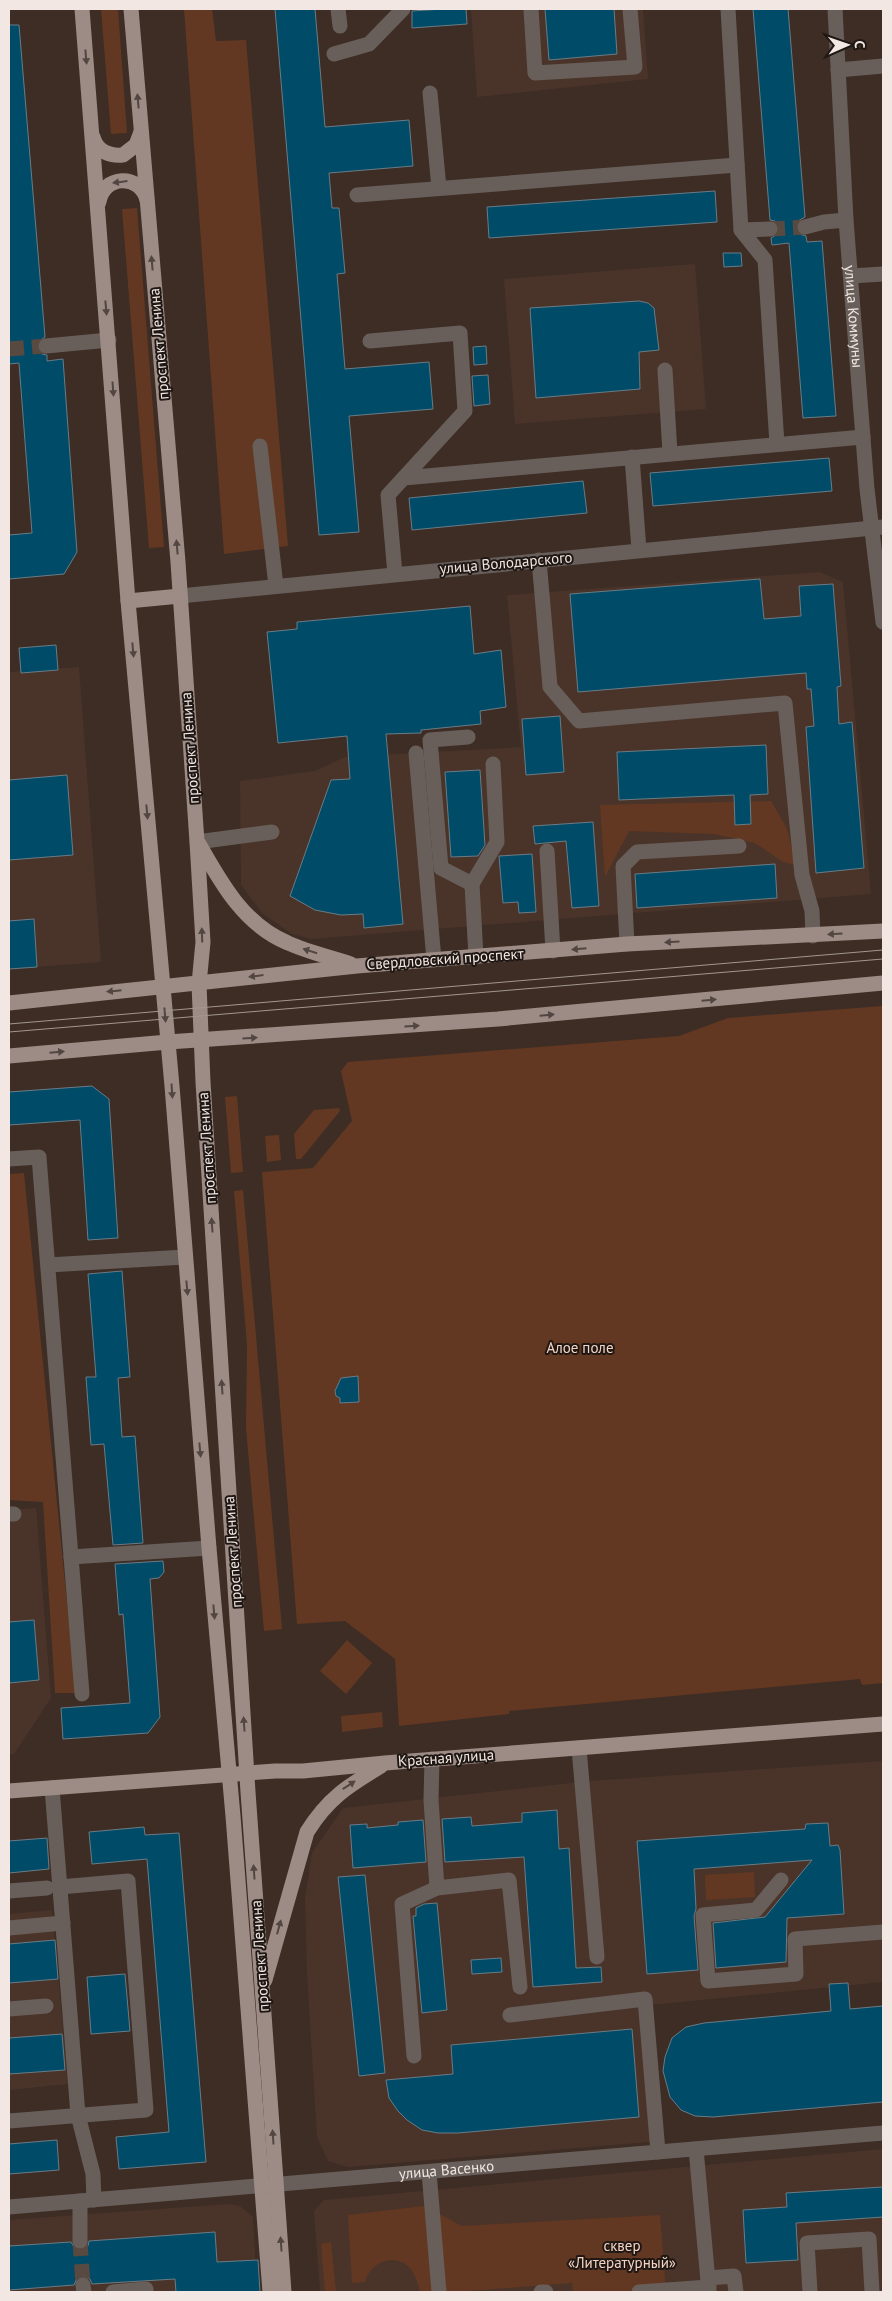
<svg xmlns="http://www.w3.org/2000/svg" width="892" height="2301" font-family="'PT Sans',sans-serif">
<rect width="100%" height="100%" fill="#3d2d25"/>
<g fill="#4a3429">
<path d="M471 9H643L648 79 477 97Z"/>
<path d="M695 264 706 409 515 424 504 279Z"/>
<path d="M820 572 843 582 871 894 311 939 292 934 262 913 241 885 240 781 315 771 345 757 521 747 507 595Z"/>
<path d="M79 667 101 962 9 969V672Z"/>
<path d="M36 1508 51 1698 14 1754H9V1510Z"/>
<path d="M883 1761V1982L651 2005 661 2141 348 2167 328 2161 317 2137 307 1973 305 1899 312 1853 343 1808 590 1781Z"/>
<path d="M52 1910 68 2084 9 2090V1914Z"/>
<path d="M883 2149V2292H320L314 2211 324 2200Z"/>
<path d="M228 2204 240 2206 253 2217 257 2292H9V2220Z"/>
</g>
<g fill="#633822">
<path d="M101 9H118L127 133 111 134Z"/>
<path d="M184 9H212L216 41 246 40 288 546 224 554Z"/>
<path d="M137 208 164 547 149 548 122 209Z"/>
<path d="M771 801 787 829 796 865 783 862 755 843 714 834 629 831 605 877 600 805Z"/>
<path d="M883 1006V1683L862 1685 860 1679 509 1711V1714L399 1726 395 1659 345 1621 297 1624 262 1172 313 1168 352 1121 341 1071 348 1062 679 1036 728 1018Z"/>
<path d="M237 1096 243 1172 231 1173 225 1097Z"/>
<path d="M339 1108 340 1111 301 1159H296L294 1134 314 1110Z"/>
<path d="M279 1135 281 1160 267 1162 265 1136Z"/>
<path d="M24 1173 76 1693H55L43 1502 9 1500V1174Z"/>
<path d="M243 1190 282 1629 264 1631 246 1428 247 1345 234 1191Z"/>
<path d="M347 1640 372 1663 346 1694 320 1671Z"/>
<path d="M382 1712 383 1727 342 1732 341 1716Z"/>
<path d="M754 1872 755 1897 706 1900 705 1875Z"/>
<path d="M424 2206 462 2226 660 2215 666 2292H573L572 2283 456 2292H420C418 2284 415 2273 409 2267 393 2252 370 2263 365 2282L352 2283 348 2215Z"/>
<path d="M331 2242 336 2292H325L321 2244Z"/>
</g>
<g fill="#004b68" stroke="#697c86">
<path d="M275 9H315L325 127 409 120 413 166 329 173 332 208H339L345 273 337 274 345 369 429 362 433 409 349 416 359 532 319 535Z"/>
<path d="M443 9H466L467 24 412 28V11Z"/>
<path d="M545 9H614L617 54 549 60Z"/>
<path d="M753 9H788L805 217 798 221 796 229 799 234 806 236 807 242 822 241 836 416 803 418 789 243 772 245 771 238 778 234 779 228 775 221 770 220Z"/>
<path d="M9 25H19L45 337 38 342 37 347 42 354 47 355V361L63 359 77 552 64 574 9 579V535L32 533 19 363 9 364Z"/>
<path d="M715 191 717 222 489 238 487 207Z"/>
<path d="M723 253H741L742 266 724 267Z"/>
<path d="M639 301 648 303 654 308 659 350 639 352 640 389 536 398 530 308Z"/>
<path d="M486 346 487 364 474 365 473 347Z"/>
<path d="M488 375 490 404 474 406 472 376Z"/>
<path d="M829 458 832 491 653 506 650 473Z"/>
<path d="M583 481 587 513 412 530 409 498Z"/>
<path d="M760 579 764 619 801 616 799 586 833 584 841 686 837 687 839 724 852 722 864 868 816 873 806 727 814 726 811 689H807L806 673 578 692 570 594Z"/>
<path d="M470 606 474 654 501 650 506 707 480 711 481 724 421 730V733L386 734 403 924 364 928 363 914 341 915 315 910 290 896 331 780 350 779 347 736 278 743 267 632 297 629V622Z"/>
<path d="M56 645 58 670 21 673 19 648Z"/>
<path d="M560 716 564 772 526 775 522 719Z"/>
<path d="M766 745 768 794 750 795 751 824 735 825 734 795 619 800 617 752Z"/>
<path d="M480 770 485 845 478 856 451 857 445 772Z"/>
<path d="M67 775 73 855 9 860V780Z"/>
<path d="M593 822 599 906 572 908 566 841 535 844 533 826Z"/>
<path d="M532 854 536 912 519 913 518 902 503 903 499 856Z"/>
<path d="M775 864 777 898 637 908 635 874Z"/>
<path d="M34 919 37 967 9 969V921Z"/>
<path d="M92 1086 109 1099 118 1238 88 1240 80 1120 9 1125V1092Z"/>
<path d="M122 1271 130 1377 118 1378 122 1437 135 1436 143 1543 113 1545 104 1444 91 1445 86 1377H96L88 1274Z"/>
<path d="M358 1376 359 1402 340 1403V1398L336 1396 335 1391 341 1378Z"/>
<path d="M163 1561 164 1572 159 1578 150 1579 160 1717 148 1733 63 1739 61 1708 130 1703 123 1614 119 1615 115 1564Z"/>
<path d="M34 1620 39 1680 9 1683V1622Z"/>
<path d="M557 1810 559 1849 569 1848 576 1968 601 1967 602 1982 533 1987 524 1857 445 1862 442 1819 471 1817 472 1826 522 1822V1813Z"/>
<path d="M423 1820 426 1862 353 1868 350 1825 367 1824V1828L398 1825V1822Z"/>
<path d="M828 1823 830 1846 838 1845 840 1850 844 1914 787 1918 786 1962 716 1968 713 1923 765 1917 812 1860 694 1869 696 1909 694 1916 698 1970 647 1974 637 1841 805 1829 806 1824Z"/>
<path d="M144 1827 145 1835 179 1833 206 2162 119 2169 116 2137 169 2132 147 1859 92 1864 89 1832Z"/>
<path d="M47 1838 49 1869 9 1873V1841Z"/>
<path d="M365 1875 385 2073 359 2076 338 1877Z"/>
<path d="M437 1903 447 2010 422 2013 413 1916H416V1908L424 1904Z"/>
<path d="M55 1940 58 1979 9 1983V1944Z"/>
<path d="M501 1958 502 1972 472 1974 471 1960Z"/>
<path d="M125 1974 130 2031 91 2034 87 1977Z"/>
<path d="M848 1983 850 2009 883 2006V2102L713 2117 695 2116 681 2110 670 2097 663 2071 665 2057 672 2038 686 2027 704 2023 831 2011 829 1984Z"/>
<path d="M632 2029 639 2117 458 2133H438L422 2130 407 2120 398 2111 389 2098 386 2080 453 2074 451 2045Z"/>
<path d="M62 2034 65 2070 9 2074V2038Z"/>
<path d="M57 2140 59 2170 9 2174V2144Z"/>
<path d="M883 2187V2217L796 2223 798 2260 746 2263 743 2210 787 2207 786 2193Z"/>
<path d="M215 2232 217 2262 258 2260 260 2292H176L175 2279 92 2284 90 2279 82 2276 77 2278 74 2285 9 2290V2246L71 2242 75 2249 80 2250 88 2246 89 2241Z"/>
</g>
<g fill="none" stroke-linecap="round" stroke-linejoin="round">
<g stroke="#584941" stroke-width="15" stroke-dasharray="15 8" stroke-linecap="butt">
<path d="M770 229 805 227"/>
<path d="M9 349 46 346"/>
<path d="M80 2241 83 2285"/>
</g>
<g stroke="#685f5b" stroke-width="15">
<path d="M338 9 340 26"/>
<path d="M531 9 535 73 635 67 630 9"/>
<path d="M728 9 741 230 765 260 777 444"/>
<path id="s1" d="M835 9 846 220 867 489 883 622"/>
<path d="M334 54 369 44 403 9"/>
<path d="M838 70 883 66"/>
<path d="M430 93 439 188"/>
<path d="M357 195 737 165"/>
<path d="M805 227 824 222 846 220"/>
<path d="M741 230 770 229"/>
<path d="M851 276 883 274"/>
<path d="M370 341 460 333 465 411 388 495 395 574"/>
<path d="M46 346 109 340"/>
<path d="M665 370 670 453"/>
<path d="M260 446 276 586"/>
<path d="M632 457 639 550"/>
<path d="M404 478 863 437"/>
<path d="M539 560 550 687 579 721 785 703 802 875 812 911 813 936"/>
<path d="M180 596 883 527"/>
<path d="M468 737 430 740 441 868 472 884"/>
<path d="M416 753 434 960"/>
<path d="M197 842 272 832"/>
<path d="M547 851 553 951"/>
<path d="M627 944 623 866 637 852 739 846"/>
<path d="M476 957 472 884 497 842 493 764"/>
<path d="M9 1159 39 1157 82 1694"/>
<path d="M48 1265 185 1257"/>
<path d="M9 1514H14"/>
<path d="M71 1557 209 1548"/>
<path d="M579 1748 597 1957"/>
<path d="M432 1759 431 1800 437 1888"/>
<path d="M52 1788 78 2115 93 2174 94 2200"/>
<path d="M781 1880 756 1910 703 1915 708 1981 796 1974 795 1939 883 1932"/>
<path d="M9 1891 47 1888"/>
<path d="M9 1928 63 1923"/>
<path d="M9 2009 46 2006"/>
<path d="M510 2015 645 1999 658 2152"/>
<path d="M414 2056 402 1904 437 1888 509 1880 520 1987"/>
<path d="M9 2121 146 2110 128 1881 60 1887"/>
<path d="M696 2149 709 2292"/>
<path d="M429 2172 439 2292"/>
<path d="M80 2201V2241"/>
<path id="s2" d="M9 2207 883 2133"/>
<path d="M708 2278 734 2276 736 2292"/>
<path d="M83 2285 84 2292"/>
<path d="M113 2292 146 2289V2292"/>
<path d="M541 2292H546"/>
<path d="M639 2292 709 2287"/>
<path d="M810 2292 807 2243 869 2239 872 2292"/>
</g>
<g stroke="#9d8c85" stroke-width="15">
<path d="M82 9 128 601 172 1086 209 1548 233 1816 270 2292"/>
<path d="M131 9 178 562 197 842 203 942 199 984 203 1082 248 1792 284 2292"/>
<path d="M93 137C97 152 110 156 123 155L136 145 141 132"/>
<path d="M99 202C103 175 140 173 147 200"/>
<path d="M128 601 180 596"/>
<path d="M199 844C221 883 244 925 288 943 308 952 330 957 351 964"/>
<path d="M9 1003 357 966 627 944 883 931"/>
<path d="M9 1056 168 1042 498 1019 883 983"/>
<path d="M9 1791 275 1771H303L385 1763 883 1724"/>
<path d="M265 1980 307 1832C328 1798 348 1786 381 1766"/>
</g>
<g stroke="#a39690" stroke-width="1">
<path d="M9 1024 883 950"/>
<path d="M9 1032 883 959"/>
</g>
</g>
<defs><path id="oneway-solid" d="M-6-.8H1V-3.2L6.5 0L1 3.2V.8H-6Z" transform="scale(1.25)"/></defs>
<g fill="#514641">
<use href="#oneway-solid" transform="translate(86 57) rotate(85)"/>
<use href="#oneway-solid" transform="translate(138 101) rotate(-95)"/>
<use href="#oneway-solid" transform="translate(120 182) rotate(173)"/>
<use href="#oneway-solid" transform="translate(152 263) rotate(-95)"/>
<use href="#oneway-solid" transform="translate(106 308) rotate(85)"/>
<use href="#oneway-solid" transform="translate(113 389) rotate(86)"/>
<use href="#oneway-solid" transform="translate(177 547) rotate(-95)"/>
<use href="#oneway-solid" transform="translate(133 650) rotate(85)"/>
<use href="#oneway-solid" transform="translate(147 812) rotate(85)"/>
<use href="#oneway-solid" transform="translate(835 934) rotate(176)"/>
<use href="#oneway-solid" transform="translate(202 935) rotate(-92)"/>
<use href="#oneway-solid" transform="translate(672 942) rotate(177)"/>
<use href="#oneway-solid" transform="translate(579 949) rotate(175)"/>
<use href="#oneway-solid" transform="translate(310 951) rotate(-162)"/>
<use href="#oneway-solid" transform="translate(256 976) rotate(173)"/>
<use href="#oneway-solid" transform="translate(114 991) rotate(174)"/>
<use href="#oneway-solid" transform="translate(709 1000) rotate(-5)"/>
<use href="#oneway-solid" transform="translate(165 1015) rotate(85)"/>
<use href="#oneway-solid" transform="translate(547 1015) rotate(-5)"/>
<use href="#oneway-solid" transform="translate(412 1026) rotate(-4)"/>
<use href="#oneway-solid" transform="translate(250 1038) rotate(-3)"/>
<use href="#oneway-solid" transform="translate(57 1052) rotate(-5)"/>
<use href="#oneway-solid" transform="translate(172 1091) rotate(86)"/>
<use href="#oneway-solid" transform="translate(212 1225) rotate(-94)"/>
<use href="#oneway-solid" transform="translate(187 1288) rotate(85)"/>
<use href="#oneway-solid" transform="translate(222 1387) rotate(-94)"/>
<use href="#oneway-solid" transform="translate(200 1450) rotate(85)"/>
<use href="#oneway-solid" transform="translate(214 1612) rotate(85)"/>
<use href="#oneway-solid" transform="translate(244 1724) rotate(-94)"/>
<use href="#oneway-solid" transform="translate(349 1785) rotate(-33)"/>
<use href="#oneway-solid" transform="translate(254 1872) rotate(-94)"/>
<use href="#oneway-solid" transform="translate(279 1927) rotate(-75)"/>
<use href="#oneway-solid" transform="translate(273 2137) rotate(-94)"/>
<use href="#oneway-solid" transform="translate(281 2244) rotate(-94)"/>
</g>
<g text-anchor="middle" stroke-width="4" stroke-linejoin="round" paint-order="stroke">
<g font-size="15" fill="#f2e7e2" stroke="#1e1713">
<text dy="5" stroke="none"><textPath href="#s1" startOffset="308">улица Коммуны</textPath></text>
<text transform="translate(159 344) rotate(-95)" y="5">проспект Ленина</text>
<text transform="translate(506 563) rotate(-5)" y="5">улица Володарского</text>
<text transform="translate(190 748) rotate(-94)" y="5">проспект Ленина</text>
<text transform="translate(445 959) rotate(-4)" y="5">Свердловский проспект</text>
<text transform="translate(207 1148) rotate(-94)" y="5">проспект Ленина</text>
<text transform="translate(233 1552) rotate(-94)" y="5">проспект Ленина</text>
<text transform="translate(446 1758) rotate(-4)" y="5">Красная улица</text>
<text transform="translate(260 1956) rotate(-94)" y="5">проспект Ленина</text>
<text dy="5" stroke="none"><textPath href="#s2" startOffset="439">улица Васенко</textPath></text>
</g>
<g font-size="15" fill="#f6d4c3" stroke="#1e1713">
<text x="580" y="1353">Алое поле</text>
<text x="622" y="2251">сквер<tspan x="622" dy="17">«Литературный»</tspan></text>
</g>
</g>
<rect width="892" height="2301" fill="none" stroke="#f2e7e2" stroke-width="20"/>
<g transform="translate(847 45) rotate(88)" stroke="#1e1713" stroke-width="4" paint-order="stroke">
<path d="M0-4L9 19L0 12L-9 19Z" fill="#f2e7e2"/>
<text y="-8" font-size="14" font-weight="bold" text-anchor="middle" fill="#f2e7e2">С</text>
</g>
</svg>
